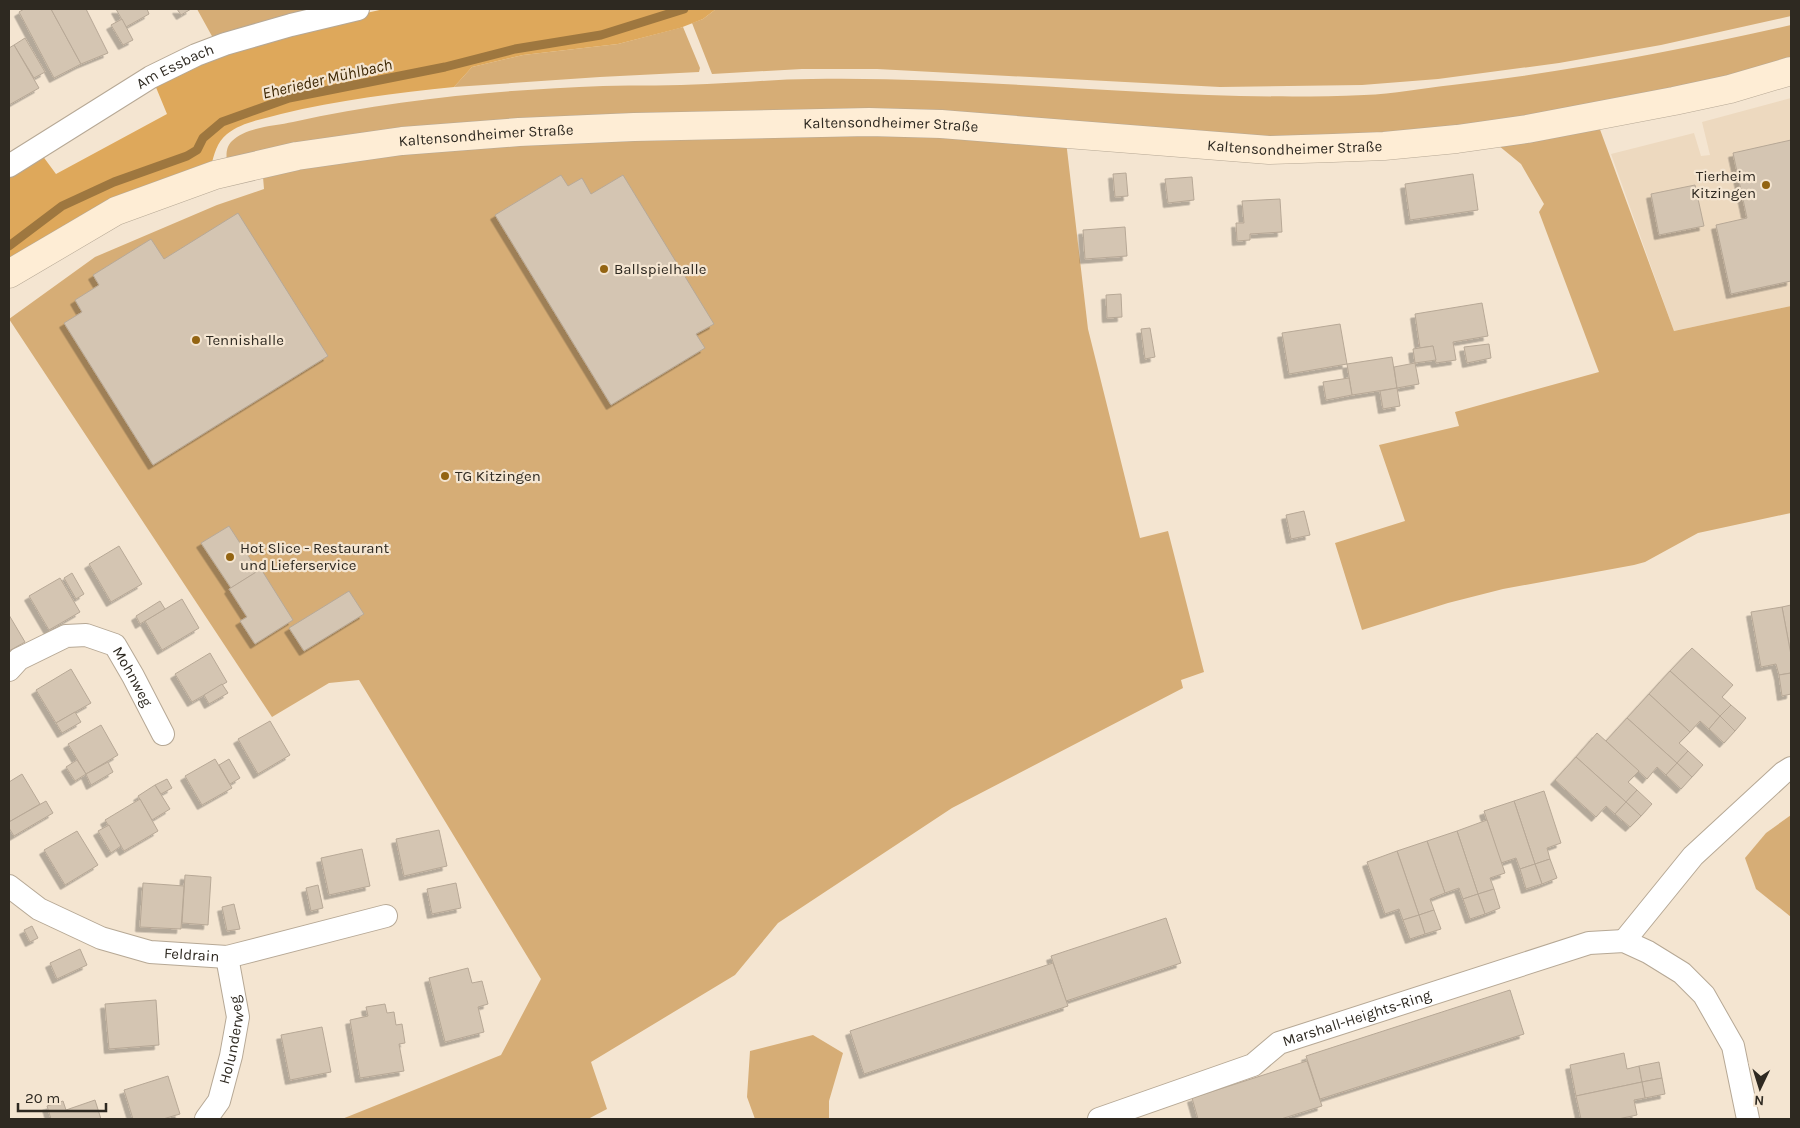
<svg xmlns="http://www.w3.org/2000/svg" width="1800" height="1128" font-family="Karla,sans-serif">
<defs>
<filter id="shadow"><feDropShadow dx="-4.5" dy="4.5" stdDeviation="0" flood-color="#0004"/></filter>
</defs>
<rect width="100%" height="100%" fill="#f4e5d1"/>
<path fill="#edd9bf" d="M1791 98V306L1674 331 1611 154 1694 133 1701 156 1710 155 1702 122Z"/>
<g fill="#d6ad76">
<path d="M197 9H316L274 18 213 38Z"/>
<path d="M716 9H1791V16L1661 45 1559 63 1438 79 1362 85 1220 87 877 69H802L712 74 692 23 703 19Z"/>
<path d="M1791 25V65L1525 122 1270 143 901 117 227 163C226 154 226 147 232 141 246 127 275 126 293 122 395 99 499 90 603 86 638 85 673 86 707 84 742 83 777 79 812 79 996 76 1180 103 1364 95 1394 94 1423 88 1452 85 1567 72 1679 50 1791 25Z"/>
<path d="M683 27 700 68 699 72 600 77 454 87 472 67 523 55 618 44Z"/>
<path d="M1598 124 1674 331 1791 306V513L1698 533 1645 562 1634 565 1503 589 1448 603 1362 630 1335 543 1405 521 1379 445 1459 426 1455 412 1599 372 1539 212 1544 204 1521 164 1493 141Z"/>
<path d="M797 129 1066 141 1088 329 1140 538 1168 531 1204 672 1181 680 1183 688 952 808 778 923 735 975 591 1062 607 1109 588 1119H342L501 1055 541 979 359 680 329 683 272 717 9 319 95 257 217 205 264 189 263 177 354 155Z"/>
<path d="M1791 815V917L1756 889 1745 858 1766 833Z"/>
<path d="M813 1035 843 1053 829 1101V1119H755L747 1097 750 1051Z"/>
</g>
<path fill="#dea85b" d="M384 9H716L703 19 680 28 618 44 523 55 472 67 454 87C396 93 338 100 281 114 263 119 242 122 227 134 217 142 214 154 211 167L9 260V174L42 155 56 174 167 114 155 85 206 59 304 27Z"/>
<g fill="none" stroke-linecap="round" stroke-linejoin="round">
<path stroke="#9e773f" stroke-width="9" d="M9 246 62 206 114 182 187 156 197 150 203 138 222 122 289 98 445 67 515 49 601 35 684 9"/>
</g>
<g fill="#d4c5b2" stroke="#b7a896" filter="url(#shadow)">
<path d="M24 9H51L81 64 54 78 19 12Z"/>
<path d="M51 9H86L108 53 81 64Z"/>
<path d="M116 9H147L149 14 126 27Z"/>
<path d="M177 9H191L181 15Z"/>
<path d="M122 19 133 40 123 45 111 25Z"/>
<path d="M25 38 45 72 34 78 14 45Z"/>
<path d="M14 45 39 88 9 105V48Z"/>
<path d="M1791 140V281L1731 294 1716 225 1747 218 1733 153Z"/>
<path d="M1126 173 1128 196 1115 197 1113 174Z"/>
<path d="M1473 174 1478 210 1410 220 1405 184Z"/>
<path d="M561 175 568 186 582 178 591 194 623 175 714 324 696 334 705 348 611 405 495 215Z"/>
<path d="M1192 177 1194 200 1168 203 1165 179Z"/>
<path d="M1695 185 1704 226 1659 235 1651 194Z"/>
<path d="M1280 199 1282 232 1250 234V240L1237 241 1236 223H1244L1242 201Z"/>
<path d="M238 213 328 356 153 465 64 323 82 312 75 300 99 285 93 275 151 239 164 259Z"/>
<path d="M1125 227 1127 256 1085 259 1083 230Z"/>
<path d="M1121 294 1122 317 1107 318 1106 295Z"/>
<path d="M1482 303 1488 336 1453 342 1456 360 1436 363 1433 346 1420 348 1415 314Z"/>
<path d="M1340 324 1347 364 1289 374 1282 333Z"/>
<path d="M1150 328 1155 357 1145 359 1141 329Z"/>
<path d="M1489 344 1491 358 1467 363 1464 347Z"/>
<path d="M1433 346 1436 360 1415 363 1413 349Z"/>
<path d="M1392 357 1397 388 1352 395 1347 364Z"/>
<path d="M1415 363 1419 384 1397 388 1394 367Z"/>
<path d="M1349 378 1352 395 1326 400 1323 382Z"/>
<path d="M1397 388 1400 406 1383 409 1380 391Z"/>
<path d="M1304 511 1310 535 1291 539 1286 515Z"/>
<path d="M229 526 258 571 231 588 201 543Z"/>
<path d="M119 546 142 584 111 602 89 564Z"/>
<path d="M261 569 293 620 255 644 240 621 247 617 229 589Z"/>
<path d="M72 573 84 594 76 599 64 578Z"/>
<path d="M60 578 80 612 49 630 29 596Z"/>
<path d="M349 591 364 614 304 651 289 628Z"/>
<path d="M182 599 199 628 162 650 145 621Z"/>
<path d="M160 601 165 609 140 624 136 616Z"/>
<path d="M1791 605V655L1782 607Z"/>
<path d="M1782 607 1791 655V673L1779 675 1776 664 1761 667 1751 612Z"/>
<path d="M9 615 25 642 9 651Z"/>
<path d="M1692 648 1733 685 1722 697 1731 705 1720 716 1670 671Z"/>
<path d="M210 653 227 682 192 702 175 674Z"/>
<path d="M71 669 91 703 56 723 36 690Z"/>
<path d="M1670 671 1720 716 1709 729 1700 721 1690 732 1649 694Z"/>
<path d="M1791 673V694L1782 696 1779 675Z"/>
<path d="M222 684 228 693 209 704 204 695Z"/>
<path d="M1649 694 1690 732 1679 743 1688 751 1677 763 1627 718Z"/>
<path d="M1731 705 1746 718 1735 731 1720 716Z"/>
<path d="M75 712 81 722 62 733 56 723Z"/>
<path d="M1720 716 1735 731 1724 743 1709 729Z"/>
<path d="M1627 718 1677 763 1666 775 1657 767 1647 779 1606 741Z"/>
<path d="M270 721 290 755 258 774 238 739Z"/>
<path d="M101 725 118 755 86 774 68 744Z"/>
<path d="M1597 733 1639 771 1628 782 1637 790 1626 802 1576 757Z"/>
<path d="M1688 751 1703 765 1692 777 1677 763Z"/>
<path d="M1576 757 1626 802 1615 814 1606 806 1596 817 1555 780Z"/>
<path d="M215 759 232 788 202 805 185 776Z"/>
<path d="M229 759 240 778 230 784 219 765Z"/>
<path d="M77 760 86 774 75 781 66 767Z"/>
<path d="M108 762 113 772 91 785 86 774Z"/>
<path d="M1677 763 1692 777 1681 789 1666 775Z"/>
<path d="M22 774 40 804 9 822V782Z"/>
<path d="M167 779 172 788 161 794 155 785Z"/>
<path d="M155 785 170 809 152 820 138 796Z"/>
<path d="M1637 790 1652 804 1641 816 1626 802Z"/>
<path d="M1544 791 1561 843 1547 848 1550 859 1535 864 1514 801Z"/>
<path d="M140 799 158 831 124 851 105 820Z"/>
<path d="M46 801 53 813 14 836 9 828V822Z"/>
<path d="M1514 801 1535 864 1520 869 1516 858 1501 863 1484 811Z"/>
<path d="M1626 802 1641 816 1630 827 1615 814Z"/>
<path d="M1487 820 1505 873 1490 878 1494 889 1478 894 1457 831Z"/>
<path d="M109 825 121 846 111 853 98 831Z"/>
<path d="M439 830 447 866 404 876 396 839Z"/>
<path d="M77 831 98 865 65 885 44 850Z"/>
<path d="M1457 831 1478 894 1463 899 1459 888 1445 893 1427 841Z"/>
<path d="M1427 841 1445 893 1430 899 1434 910 1419 915 1397 851Z"/>
<path d="M362 849 370 886 329 895 321 858Z"/>
<path d="M1397 851 1419 915 1403 920 1399 909 1385 914 1367 862Z"/>
<path d="M1550 859 1557 878 1542 884 1535 864Z"/>
<path d="M1535 864 1542 884 1526 889 1520 869Z"/>
<path d="M185 875 211 877 208 925 182 923Z"/>
<path d="M143 883 184 886 181 929 140 927Z"/>
<path d="M456 883 461 908 432 914 427 889Z"/>
<path d="M318 885 323 908 311 911 306 888Z"/>
<path d="M1494 889 1500 908 1485 914 1478 894Z"/>
<path d="M1478 894 1485 914 1470 919 1463 899Z"/>
<path d="M234 904 240 929 227 931 222 907Z"/>
<path d="M1434 910 1441 929 1425 934 1419 915Z"/>
<path d="M1419 915 1425 934 1410 939 1403 920Z"/>
<path d="M1166 918 1181 963 1066 1001 1051 956Z"/>
<path d="M32 926 38 938 30 942 24 930Z"/>
<path d="M80 949 87 965 57 979 50 963Z"/>
<path d="M1053 963 1068 1006 864 1074 850 1031Z"/>
<path d="M468 968 472 983 482 981 488 1004 478 1007 484 1032 445 1042 429 978Z"/>
<path d="M1510 990 1524 1034 1320 1099 1306 1056Z"/>
<path d="M156 1000 159 1045 109 1049 105 1004Z"/>
<path d="M385 1004 387 1013 394 1012 396 1025 402 1024 405 1043 399 1044 404 1071 360 1078 350 1020 368 1016 366 1007Z"/>
<path d="M322 1027 331 1072 290 1080 281 1035Z"/>
<path d="M1624 1053 1627 1069 1639 1066 1642 1082 1576 1096 1570 1065Z"/>
<path d="M1307 1061 1322 1106 1281 1119H1198L1192 1098Z"/>
<path d="M1659 1062 1662 1078 1642 1082 1639 1066Z"/>
<path d="M168 1076 180 1114 163 1119H133L124 1090Z"/>
<path d="M1662 1078 1665 1094 1645 1098 1642 1082Z"/>
<path d="M1642 1082 1645 1098 1634 1100 1637 1115 1618 1119H1581L1576 1096Z"/>
<path d="M95 1100 101 1119H51L47 1106 63 1101 66 1110Z"/>
</g>
<g fill="none" stroke-linecap="round" stroke-linejoin="round">
<defs>
<g id="minor">
<path id="s1" d="M9 166 151 77 196 55 225 44 291 25 358 9"/>
<path id="s2" d="M9 670 19 659 66 636 86 635 115 645 133 676 163 734"/>
<path id="s3" d="M9 886 39 909 101 938 150 952 227 957 386 916"/>
<path d="M1624 941 1693 856 1783 773 1791 768"/>
<path id="s4" d="M206 1119 219 1101 231 1056 238 1017 227 957"/>
<path id="s5" d="M1099 1119 1253 1065 1279 1043 1589 943 1624 941 1648 952 1682 973 1704 995 1733 1046 1748 1119"/>
</g>
<g id="secondary">
<path id="s6" d="M9 274 116 211 215 175 297 156 402 141 519 132 634 127 869 122 941 124 1269 150 1333 148 1384 146 1457 139 1527 129 1674 101 1730 89 1791 71"/>
</g>
</defs>
<use href="#minor" stroke="#b6a895" stroke-width="24"/>
<use href="#secondary" stroke="#b6a895" stroke-width="29"/>
<use href="#minor" stroke="#fff" stroke-width="22"/>
<use href="#secondary" stroke="#feedd5" stroke-width="28"/>
</g>
<g fill="#936412" stroke="#f4e5d1" stroke-width="2">
<circle cx="1766" cy="185" r="5"/>
<circle cx="604" cy="269" r="5"/>
<circle cx="196" cy="340" r="5"/>
<circle cx="445" cy="476" r="5"/>
<circle cx="230" cy="557" r="5"/>
</g>
<g text-anchor="middle" stroke-width="4.5" stroke-linejoin="round" paint-order="stroke">
<g font-size="15" fill="#2e2921" stroke="#f4e5d1">
<text dy="5" stroke="none"><textPath href="#s1" startOffset="194">Am Essbach</textPath></text>
<text dy="5" stroke="none"><textPath href="#s6" startOffset="909">Kaltensondheimer Straße</textPath></text>
<text dy="5" stroke="none"><textPath href="#s6" startOffset="504">Kaltensondheimer Straße</textPath></text>
<text dy="5" stroke="none"><textPath href="#s6" startOffset="1314">Kaltensondheimer Straße</textPath></text>
<text dy="5" stroke="none"><textPath href="#s2" startOffset="154">Mohnweg</textPath></text>
<text dy="5" stroke="none"><textPath href="#s3" startOffset="199">Feldrain</textPath></text>
<text dy="5" stroke="none"><textPath href="#s5" startOffset="279">Marshall-Heights-Ring</textPath></text>
<text dy="5" stroke="none"><textPath href="#s4" startOffset="85">Holunderweg</textPath></text>
</g>
<g font-size="15" fill="#2e2921" stroke="#f4e5d1" text-anchor="start">
<text x="1756" y="181" text-anchor="end">Tierheim<tspan x="1756" dy="17">Kitzingen</tspan></text>
<text x="614" y="274">Ballspielhalle</text>
<text x="206" y="345">Tennishalle</text>
<text x="455" y="481">TG Kitzingen</text>
<text x="240" y="553">Hot Slice - Restaurant<tspan x="240" dy="17">und Lieferservice</tspan></text>
</g>
<g font-size="16" font-style="italic" fill="#3c2603" stroke="#f4e5d1">
<text transform="translate(327 78) rotate(-13)" y="6">Eherieder Mühlbach</text>
</g>
</g>
<rect width="1800" height="1128" fill="none" stroke="#2e2921" stroke-width="20"/>
<g transform="translate(1760 1088) rotate(184)" stroke="#f4e5d1" stroke-width="4" paint-order="stroke">
<path d="M0-4L9 19L0 12L-9 19Z" fill="#2e2921"/>
<text y="-8" font-size="14" font-weight="bold" text-anchor="middle" fill="#2e2921">N</text>
</g>
<path d="M18 1103v8h88v-8" fill="none" stroke="#2e2921" stroke-width="2.5"/>
<text x="25" y="1103" font-size="15" fill="#2e2921" stroke="#f4e5d1" stroke-width="4" paint-order="stroke">20 m</text>
</svg>
